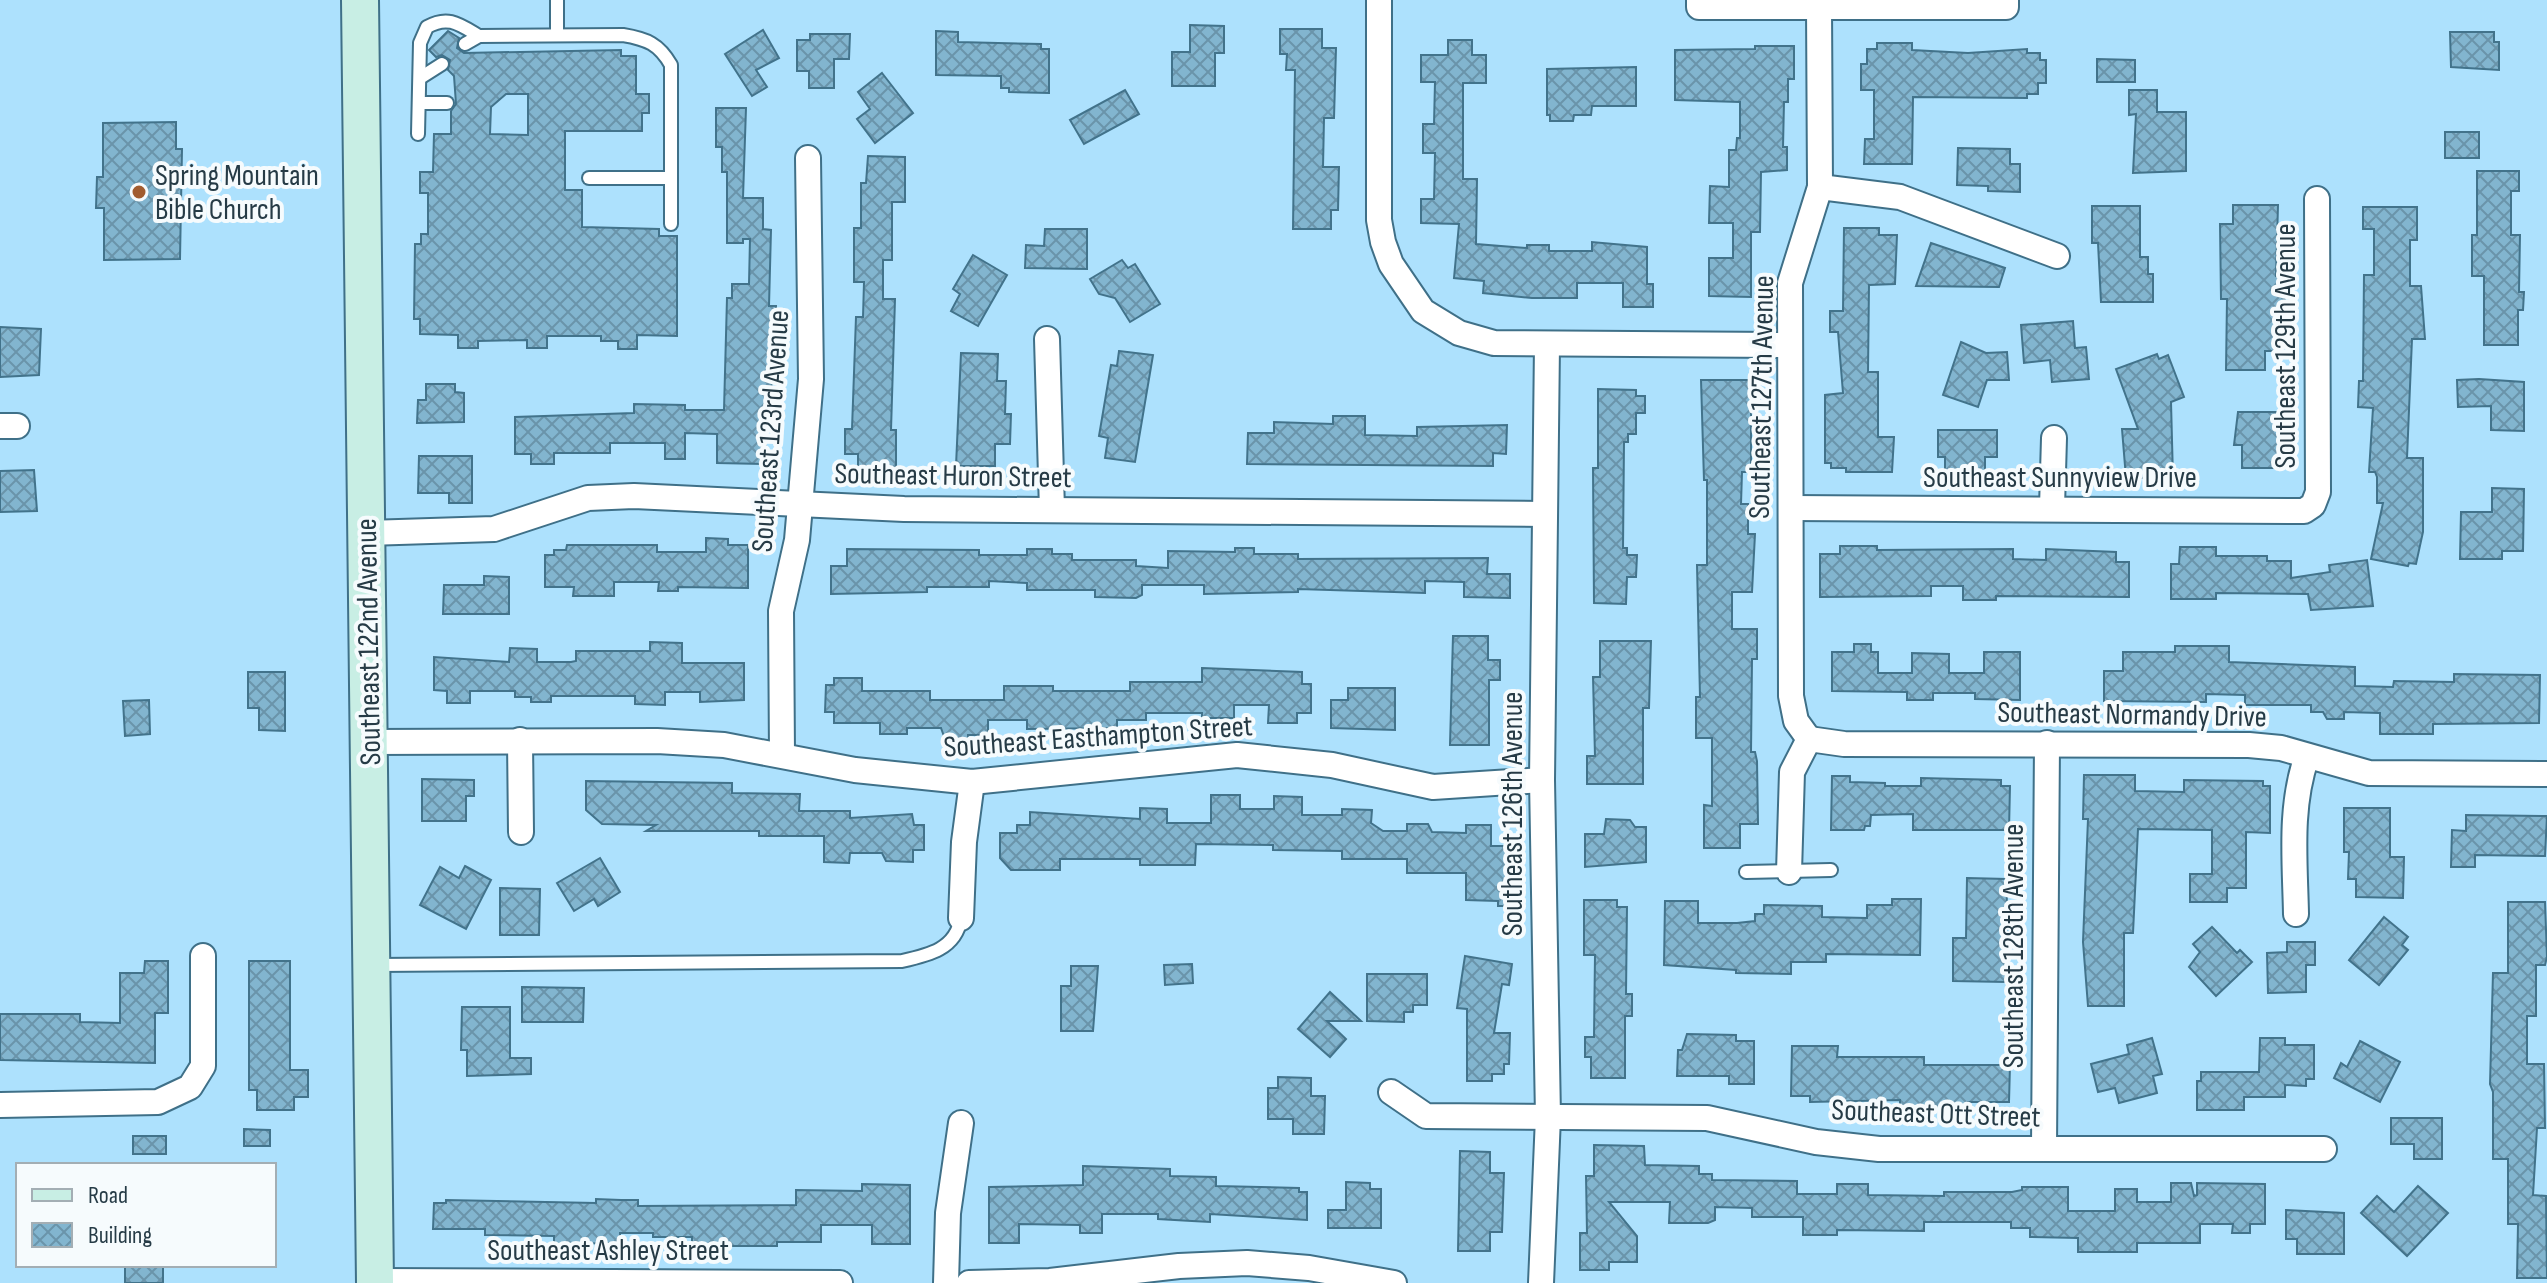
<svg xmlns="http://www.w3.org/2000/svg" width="2547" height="1283" font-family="'Sofia Sans Condensed',sans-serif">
<defs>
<pattern id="building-cross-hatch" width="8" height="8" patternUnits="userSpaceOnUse" patternTransform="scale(2)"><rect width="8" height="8" fill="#82b5cf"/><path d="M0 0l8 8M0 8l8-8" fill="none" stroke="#6a94aa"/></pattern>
</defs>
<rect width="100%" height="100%" fill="#ade1fd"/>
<g fill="url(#building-cross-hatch)" stroke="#42738b" stroke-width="2" fill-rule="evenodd">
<path d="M1190 25 1224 26V53H1215V86H1172V52H1190Z"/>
<path d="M1280 29H1322V48H1336L1334 118H1324L1323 167H1339L1338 210H1331V229H1293L1295 70H1286L1287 54H1280Z"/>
<path d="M763 30 779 58 756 70 767 87 752 96 725 54Z"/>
<path d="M448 31 459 38 457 48 464 53 621 50V56H636V94H649V113H642V131H565V190H582V227L659 229V236H677V336L637 335V349H618V341H601V336H547V348H527V340L478 341V348H458V335L420 334V319H414L415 244H421V234H428V193H420V172H433L434 134H451V111L456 104 454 76 448 70 450 60 442 55 436 57 429 50ZM506 94H528V135L490 134 491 107Z"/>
<path d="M936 31 958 32V42L1041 44V49H1049V93L1009 92V88H1001V76L936 75Z"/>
<path d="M2450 32H2494V42H2499V70L2451 67Z"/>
<path d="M810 34H850L849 59H834V88H809V71H797V40H810Z"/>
<path d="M1448 40H1472V55H1486V83H1463V179H1477L1476 244 1527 248V245H1549V251H1592V242L1647 247V284H1653V307H1623V283H1577V298H1532L1483 293 1484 281 1454 278 1459 224 1421 223V199H1434L1435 153H1423V124H1434L1435 82H1421V55H1448Z"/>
<path d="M1877 43H1912V50L1968 53 2027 49V53H2040V60H2046V83H2038V94H2027V98L1913 97 1912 164H1864L1865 139H1874V90H1861V64H1867V49H1877Z"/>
<path d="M1755 46H1794V79H1788V102H1784L1783 147H1787V170L1761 172 1760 232H1751V297L1709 296V258H1733V223H1709L1710 186 1729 187V150H1736L1737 138H1740V102L1675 100V50L1755 49Z"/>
<path d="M2097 59 2135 60V82H2097Z"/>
<path d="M1636 67V106H1592L1591 115H1574L1573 121H1550V115H1547V69Z"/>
<path d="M882 73 913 113 875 143 857 119 870 109 858 92Z"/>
<path d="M1125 90 1139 114 1084 144 1070 120Z"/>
<path d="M2129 90H2157V112H2186V171L2133 173 2136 114 2129 115Z"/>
<path d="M716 108H746L743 198H763V229L771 230 769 306H776V325L770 406H766L765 464 717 463V434L685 433V459H665V443H610V453H554V464H531V454H515V417L634 413V404L685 405V410H724L727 298H732V284H749L750 239H743V243H727V172H722V147H716Z"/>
<path d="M176 122V149H182L180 259 104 260V208H96L97 177H103V123Z"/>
<rect x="2445" y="132" width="34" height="26"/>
<path d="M1958 148 2010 149V164H2020V192L1988 191V186L1957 185Z"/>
<path d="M868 156 905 157V202H892V260H883V299H895L891 430H896V471L858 470V454H845V429H852L856 317H863L864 282H854V228H861V183H866Z"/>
<path d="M2477 171H2519V191H2511V235H2520L2519 292H2524L2523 310H2518V345H2484V276H2472V235H2477Z"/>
<path d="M2233 205H2278L2276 276H2286L2282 351H2265V370H2226L2227 299H2221L2220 224H2233Z"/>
<path d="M2092 206H2140V257H2148V274H2153V302H2101L2098 243H2092Z"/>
<path d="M2363 207H2417V240H2410V286H2421L2425 339H2412L2407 458H2423V532L2416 564 2409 563 2408 566 2371 559 2383 503H2377V477L2375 472H2369L2373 408 2358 407 2359 381H2363L2364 275H2374V229H2363Z"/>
<path d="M1844 228H1879V235H1897L1895 284 1869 285 1868 372H1878V437H1894L1892 472H1846V468H1831V463H1825V395L1843 393 1838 332H1830V311H1843Z"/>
<path d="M1045 229H1087V269L1025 268 1026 245 1044 246Z"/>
<path d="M1931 243 2005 268 1999 287 1916 286Z"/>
<path d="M973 255 1007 275 978 326 951 311 960 294 953 289Z"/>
<path d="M1122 260 1128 268 1135 264 1160 304 1130 322 1115 298 1099 294 1090 279Z"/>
<path d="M2073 321 2075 348 2086 347 2089 379 2052 382 2050 360 2024 363 2021 325Z"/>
<path d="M0 327 41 329 39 375 0 377Z"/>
<path d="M1961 342 1986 353 2007 352 2009 380H1987L1978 407 1943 395Z"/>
<path d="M1119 351 1153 355 1135 462 1105 458 1108 438 1099 436 1111 365 1117 366Z"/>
<path d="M961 353 998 354 997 381H1006L1005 414H1011L1010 444H995V466H956Z"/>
<path d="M2157 354 2159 359 2168 355 2184 397 2171 402 2173 478H2126L2122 429H2138L2116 369Z"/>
<path d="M2479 379 2524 382V431L2491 430V406L2458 407 2457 380Z"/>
<path d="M1701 380H1751V472H1742L1741 504H1748V534H1755L1752 592H1732V629H1757V659H1752L1751 752H1755L1757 761 1758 824H1740V848H1704V805L1712 806V738H1696V697H1700L1697 565H1707V480H1704Z"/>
<path d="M426 384H455V392L464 393V422L417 423 418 400H426Z"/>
<path d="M1598 389 1636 390V396H1645V413H1636V434H1628V442H1624L1623 548H1627V555H1637L1636 577H1627L1626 604 1594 603 1593 468H1598Z"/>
<path d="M2238 412H2288L2283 468H2242V445H2234Z"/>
<path d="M1333 416H1365V435L1417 436V427L1507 425 1506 454 1493 453V466L1247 464 1248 433H1274V422L1333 424Z"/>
<path d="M1938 430H1997V457H1985V477H1945V457H1938Z"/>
<path d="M419 456H472V503H449V493H418Z"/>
<path d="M34 470 37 511 0 512V471Z"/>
<path d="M2492 488 2524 489 2523 551H2502V559H2460L2461 512H2492Z"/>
<path d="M706 538 728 539V545H748V588L678 587V591H658L659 582H614V596H573L574 587H545V555H554V550H566L567 545H657V552H706Z"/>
<path d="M1840 546H1877V550L2013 549V559L2046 560V549L2116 552V562H2129V597L1996 596V600H1963V586H1931V596L1820 597V554H1840Z"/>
<path d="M2180 547H2216V556H2267V561H2291V578L2330 572 2329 565 2367 560 2373 606 2311 610 2308 594 2216 593V599H2171V564H2179Z"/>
<path d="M1235 548H1254V554H1298V559L1488 558 1487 574H1510V598L1464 597V582L1425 581V593L1298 589V592L1204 594V585H1142V595L1136 598 1095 597V590H1027V583L989 581V587H927V592L831 594V566H847V549L979 550V555H1027V549H1052V554H1072V560H1136V566L1168 568V551L1235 552Z"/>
<path d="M484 576 509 577V614H443L444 585H484Z"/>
<path d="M1453 636H1488V660H1500V680H1489V745H1450Z"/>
<path d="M1600 641H1651L1649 708H1643V784H1587V756H1595L1593 677H1600Z"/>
<path d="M650 642 682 643V663H744V700L700 702V692H665V705L635 704V696H551V702H531V697H515V691H470V703H447V691L434 690V657L509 662 510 648 537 649V662H571L576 661V651H650Z"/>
<path d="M1854 644H1871V652H1878V673H1912V653L1949 654V673H1984V652H2020V700L1975 699V693H1933V700H1907V692L1832 691V652H1854Z"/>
<path d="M2175 646H2229V662L2355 667V686L2393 687 2394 681 2454 682V674L2540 675 2539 723 2433 724V734H2380V713L2344 712V719H2327L2323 712H2311V705H2245V695L2206 694V702L2104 701V671H2123V652H2175Z"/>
<path d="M1202 668 1302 672V684H1311V713H1297V723H1268L1269 705H1234V718H1202V713H1146V720H1117V728L1027 729V720H988V735H968V742H946L941 728H907V734H880V723H834V712H825L826 685H834V678H862V691H930V700H1004V686H1053V691H1130V682H1202Z"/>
<path d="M248 672H285V731L259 730V708H248Z"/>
<path d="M1348 688H1395V730L1331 728V700H1348Z"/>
<path d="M149 700 150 734 125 736 123 701Z"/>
<path d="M2084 775H2135V791L2184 792V780L2263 781V786H2270V833L2246 832V888H2227V902H2190V874H2212V830L2138 829 2133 933H2124V1006H2088L2083 942 2088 819H2083Z"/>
<path d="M1832 776H1850V782L1885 783V786H1921V778L2001 780V786H2010L2009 830H1913V814L1871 815 1870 826H1865L1864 830H1831Z"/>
<path d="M422 779 474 780V796H466V821H422Z"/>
<path d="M586 781 732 783V793L800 794 799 811H850V818L912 814 914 825H924V850H913V862L886 861 882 853H850L849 863 824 862V836H759V831H646L656 825 602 824 586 810Z"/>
<path d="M1211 795H1240V809H1274V796L1302 797V815H1342V809L1372 810 1371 823 1383 831H1407V824H1428L1432 832 1466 833V825H1491V846H1517L1516 906H1498V901L1466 900V873H1407V859H1342V851L1273 850V845L1196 844 1195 865H1140V859H1060V870H1011L1000 858V833H1017V825H1030V812L1140 819V808L1167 809V823H1211Z"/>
<path d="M2344 808H2390V857H2404L2403 898 2356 897V879H2348L2349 852H2344Z"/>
<path d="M2466 815 2547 816 2545 856 2475 855V867H2451L2452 830 2466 831Z"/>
<path d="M1606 819 1630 820 1635 827H1646V862L1585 867V834H1604Z"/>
<path d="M600 858 620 892 598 906 594 899 574 911 557 883Z"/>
<path d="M465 866 491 880 466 929 420 905 440 867 459 878Z"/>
<path d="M1967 878 2007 879 2006 982 1953 981V938H1966Z"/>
<path d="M500 888 540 889 539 935H500Z"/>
<path d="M1892 899H1921L1920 955 1826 954V962H1791V974L1736 973V970L1664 965 1665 901H1698V923H1737L1755 921V914H1764V905L1822 906V917L1867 918V905H1892Z"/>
<path d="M1584 900H1617V907H1627L1626 994H1632V1016H1625V1078H1591V1057H1585V1037H1594L1595 955H1584Z"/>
<path d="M2508 902H2545L2547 957 2545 965H2536V1016H2527V1064H2544L2545 1128H2537L2533 1195 2546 1196 2547 1278H2517L2518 1224H2508V1159H2493V1092L2490 1084 2493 973H2508Z"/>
<path d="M2384 917 2408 937 2402 945 2408 950 2379 985 2349 960Z"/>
<path d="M2212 927 2237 953 2240 950 2252 962 2216 996 2189 967 2200 952 2193 944Z"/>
<path d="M2287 942H2315V965H2306V992L2268 993 2267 953 2287 952Z"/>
<path d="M1465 956 1512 964 1509 985 1502 984 1494 1033H1510L1509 1064H1504V1074H1492V1081H1467V1009L1457 1008Z"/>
<path d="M145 961H168V1013H155V1063L0 1060V1014H80V1022L120 1023V973H144Z"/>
<path d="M249 961H290V1070H308V1097H294V1110H257V1090H249Z"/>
<path d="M1192 964 1193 983 1165 985 1164 965Z"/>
<path d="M1071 966H1098L1093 1031H1061V986H1071Z"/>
<path d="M1367 974H1427V1005H1413V1012H1404V1022L1367 1021Z"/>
<path d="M522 987 584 988 583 1022H522Z"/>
<path d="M1330 992 1361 1021H1327L1346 1039 1330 1057 1298 1029Z"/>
<path d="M462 1007H510V1058H531V1074L467 1076V1050H461Z"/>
<path d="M1687 1034 1736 1035V1041H1754V1084H1729V1076H1677L1678 1050H1682Z"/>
<path d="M2152 1038 2162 1074 2153 1076 2157 1093 2119 1103 2115 1088 2098 1092 2091 1064 2129 1054 2127 1045Z"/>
<path d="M2260 1038H2285V1045H2314V1079H2306V1086L2285 1085V1097H2244V1110H2197V1081H2201V1072H2259Z"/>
<path d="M2360 1041 2400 1062 2380 1102 2334 1078 2341 1063 2347 1067Z"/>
<path d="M1792 1046H1838L1837 1057H1924V1065H2010L2009 1102H1968V1109L1900 1108V1100L1810 1102V1096H1791Z"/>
<path d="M1278 1077 1311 1078V1096H1325L1324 1134H1293V1119H1268V1088H1278Z"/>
<path d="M2391 1118H2442V1159H2414V1144H2391Z"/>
<path d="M244 1129 270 1130V1146H244Z"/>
<rect x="133" y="1136" width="33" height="18"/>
<path d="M1594 1145 1644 1146 1645 1165 1699 1166V1174H1712V1180L1797 1181V1194H1837V1184H1868V1195L1944 1196V1192H2012L2022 1190V1187H2068V1211H2115V1189H2137V1202H2171V1183H2191L2194 1196 2197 1195V1183L2265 1184V1224H2250V1233H2232L2233 1224H2200V1243H2137V1252H2078V1238L2030 1237V1228H2011V1222H1924V1231L1837 1230V1235H1803V1217H1752V1208L1715 1207V1220L1708 1223H1669L1670 1202H1609L1637 1236V1262H1609V1270H1580V1233H1587L1586 1176H1594Z"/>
<path d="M1460 1151 1490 1152V1173H1504L1502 1232H1490V1251H1458Z"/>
<path d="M1083 1166 1170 1169V1176L1216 1177V1186L1299 1188V1192H1307V1220L1210 1214V1222L1192 1221 1158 1219V1214H1102V1233H1080V1225L1019 1224V1243H989V1187L1083 1185Z"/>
<path d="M1346 1182 1370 1183V1189H1381V1228H1328V1210H1346Z"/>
<path d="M862 1184 910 1185V1244H872V1225H821V1242H777V1246H692V1237H653V1233H620V1243L554 1244V1236L485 1235V1229H433L434 1203H446V1200L596 1203V1199L621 1200H638V1206L796 1205V1190L862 1191Z"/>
<path d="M2418 1186 2448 1213 2407 1256 2361 1213 2377 1196 2394 1212Z"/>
<path d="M2286 1210 2344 1213V1254H2297V1239H2286Z"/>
<rect x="125" y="1267" width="38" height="16"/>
</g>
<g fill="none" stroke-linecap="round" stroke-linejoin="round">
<defs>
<g id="lane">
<path d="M557 0V35"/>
<path d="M465 44 479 36 623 35C647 39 659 44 671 65V224"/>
<path d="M420 78 442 64"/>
<path d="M419 103H447"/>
<path d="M418 134 420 43 427 27C448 15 459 24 479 36"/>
<path d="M589 178H671"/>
<path d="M1746 872 1831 870"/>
<path d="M375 965 902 961C929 955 956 949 961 918"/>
</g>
<g id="street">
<path d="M1379 0V220L1383 242 1391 264 1423 311 1459 333 1494 343 1788 345"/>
<path d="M1699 0V7H2006V0"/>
<path d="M1820 187 1900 197 2057 256"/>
<path d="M1047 339 1052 510"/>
<path d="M0 426H17"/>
<path d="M2052 507 2054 438"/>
<path d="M1791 508 2304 511 2313 505 2318 492 2317 199"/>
<path d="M367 533 494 529 588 498 634 496 904 509 1544 514"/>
<path d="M1809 739 1796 721 1791 696 1790 283 1820 187 1819 6"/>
<path d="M1809 739 1844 744 2249 745 2281 748 2369 773 2547 774"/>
<path d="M520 740 521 832"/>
<path d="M369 742 657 741 724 745 855 770 972 782 1237 755 1332 765 1433 787 1542 780"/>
<path d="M782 755 781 611 797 540 811 379 808 158"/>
<path d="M1789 872 1792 772 1809 739"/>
<path d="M2296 914C2295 861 2289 807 2307 756"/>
<path d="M961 918 964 842 972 782"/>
<path d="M1391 1092 1426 1116 1707 1118 1816 1142 1879 1149H2324"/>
<path d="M0 1105 158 1102 190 1087 203 1066V956"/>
<path d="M2044 1148 2047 743"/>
<path d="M375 1281 840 1283"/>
<path d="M946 1283 948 1213 961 1123"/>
<path d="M969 1283 1050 1281 1179 1266 1247 1263 1309 1268 1394 1283"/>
<path d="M1541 1283 1548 1117 1542 780 1547 344"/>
</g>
<path id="secondary" d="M360 0 375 1283"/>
</defs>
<use href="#lane" stroke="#3f7088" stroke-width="16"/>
<use href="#street" stroke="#3f7088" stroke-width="28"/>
<use href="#secondary" stroke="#3f7088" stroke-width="40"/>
<use href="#lane" stroke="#fff" stroke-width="12"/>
<use href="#street" stroke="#fff" stroke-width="24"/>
<use href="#secondary" stroke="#c8eee4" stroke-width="36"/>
</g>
<circle fill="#a15c2f" stroke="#f6fbfd" stroke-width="3" cx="139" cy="192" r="8"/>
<g text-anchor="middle" stroke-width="8" stroke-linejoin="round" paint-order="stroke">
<g font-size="30" fill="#263b46" stroke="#f6fbfd" text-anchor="start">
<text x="155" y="185">Spring Mountain<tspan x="155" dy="34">Bible Church</tspan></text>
</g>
<g font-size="30" fill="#263b46" stroke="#f6fbfd">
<text transform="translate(2285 346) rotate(-90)" y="10">Southeast 129th Avenue</text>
<text transform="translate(1761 397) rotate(-89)" y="10">Southeast 127th Avenue</text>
<text transform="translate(770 431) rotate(-86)" y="10">Southeast 123rd Avenue</text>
<text transform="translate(953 475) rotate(1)" y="10">Southeast Huron Street</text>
<text x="2060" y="487">Southeast Sunnyview Drive</text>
<text transform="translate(368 642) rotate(-91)" y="10">Southeast 122nd Avenue</text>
<text transform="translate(2132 714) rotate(1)" y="10">Southeast Normandy Drive</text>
<text transform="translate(1098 736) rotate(-4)" y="10">Southeast Easthampton Street</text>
<text transform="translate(1512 814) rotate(-90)" y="10">Southeast 126th Avenue</text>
<text transform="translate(2013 946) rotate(-90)" y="10">Southeast 128th Avenue</text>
<text transform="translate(1936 1113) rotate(2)" y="10">Southeast Ott Street</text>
<text x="608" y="1260">Southeast Ashley Street</text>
</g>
</g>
<rect x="16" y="1163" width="260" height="104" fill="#f6fbfd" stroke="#a3aeb4" stroke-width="2"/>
<rect x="32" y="1189" width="40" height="12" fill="#c8eee4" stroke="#a3aeb4" stroke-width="2"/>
<text x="88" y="1203" font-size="24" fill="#263b46">Road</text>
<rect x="32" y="1223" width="40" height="24" fill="url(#building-cross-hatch)" stroke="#a3aeb4" stroke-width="2"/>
<text x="88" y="1243" font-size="24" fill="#263b46">Building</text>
</svg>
